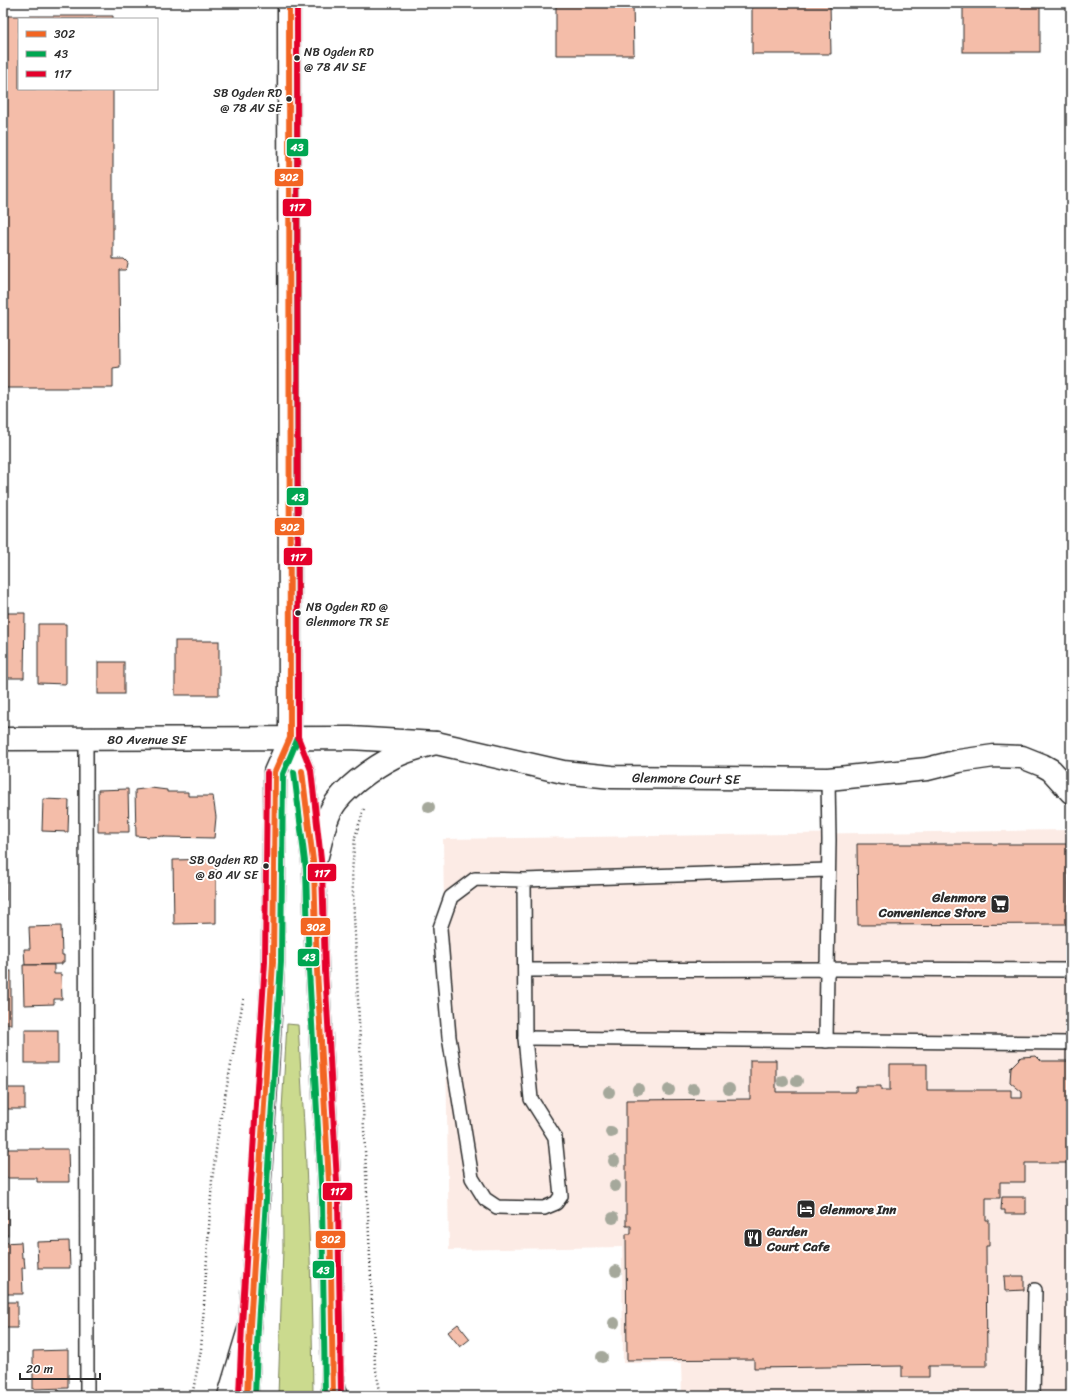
<svg xmlns="http://www.w3.org/2000/svg" width="1074" height="1399" font-family="Sriracha,sans-serif">
<rect width="100%" height="100%" fill="#fff"/>
<filter id="ink" filterUnits="userSpaceOnUse"><feTurbulence type="fractalNoise" baseFrequency=".025" numOctaves="2"/><feDisplacementMap in="SourceGraphic" scale="8" xChannelSelector="R" yChannelSelector="G"/><feConvolveMatrix kernelMatrix="1 2 1 2 8 2 1 2 1" color-interpolation-filters="sRGB"/></filter>
<g filter="url(#ink)">
<path fill="#fcebe5" d="M1071 830V1396H682L681 1363H623L622 1247 449 1250 443 839Z"/>
<path fill="#cbda8e" stroke="#7b825c" d="M287 1024 298 1025C306 1148 312 1272 313 1396H278L283 1248 282 1109Z"/>
<g fill="#f4bda9" stroke="#2b2b2b">
<path d="M556 3H633L634 55H556Z"/>
<path d="M752 3H830L831 54H752Z"/>
<rect x="963" y="3" width="77" height="49"/>
<path d="M3 16H113V19H19V89H113V259H124L128 263 127 268 125 270H119L120 367 113 368V388H3Z"/>
<path d="M3 613H25L24 678H3Z"/>
<path d="M38 624H66V684L38 683Z"/>
<rect x="175" y="641" width="44" height="54"/>
<rect x="98" y="662" width="26" height="32"/>
<path d="M151 788 167 790V792H188V796H213L216 817 214 838 164 837V836L151 837 136 836 135 790Z"/>
<path d="M128 789 129 832H98V790Z"/>
<path d="M43 799 69 800 68 832 42 831Z"/>
<path d="M857 844H1067L1068 924 858 925Z"/>
<rect x="3" y="847" width="3" height="53"/>
<path d="M216 859V923L174 924 173 860Z"/>
<path d="M61 926 62 955H64V962H62V964L25 965 24 949H30L29 927Z"/>
<path d="M23 965H54V974H61L62 999H54V1004L24 1005Z"/>
<rect x="3" y="971" width="8" height="53"/>
<rect x="25" y="1030" width="33" height="33"/>
<path d="M1036 1056 1041 1061H1070V1163H1025V1182H1000V1198H986V1220H989V1246H986L987 1366H929V1377H902V1366L754 1368V1359L627 1360 626 1234H631V1226H626V1100L750 1099V1060H776V1092H856V1086H881V1090H890V1064H927V1090H1011V1098H1022V1092L1010 1082 1011 1067 1021 1057Z"/>
<rect x="3" y="1088" width="22" height="21"/>
<path d="M3 1149H68L69 1182H37V1178H3Z"/>
<path d="M1002 1197H1026V1214H1005V1210H1001Z"/>
<rect x="3" y="1207" width="5" height="28"/>
<path d="M69 1241 70 1268H38L37 1242Z"/>
<path d="M21 1242 22 1258H24L25 1268H22L23 1294H3V1243Z"/>
<path d="M1004 1276H1024V1290L1005 1291Z"/>
<rect x="3" y="1302" width="14" height="26"/>
<path d="M458 1324 470 1339 460 1347 448 1332Z"/>
<path d="M68 1350V1388L33 1389V1351Z"/>
<path d="M60 1391V1396H27V1392Z"/>
</g>
<g fill="none" stroke-linecap="round" stroke-linejoin="round">
<defs>
<g id="service">
<path d="M86 739 87 1396"/>
<path d="M828 779 829 840 827 969 1071 970"/>
<path d="M524 880 525 1038 531 1099 555 1137 561 1196 556 1203 544 1208 497 1207 485 1199 472 1178 449 1037 440 928 451 897 475 879 524 880 828 870"/>
<path d="M525 970 827 969 826 1041"/>
<path d="M525 1038 1071 1043"/>
<path d="M1033 1396 1035 1290"/>
</g>
<path id="minor" d="M3 739 350 738 436 743 563 772 612 777 828 779 927 769 959 761 994 756 1022 757 1042 765 1051 770 1071 792"/>
<g id="tertiary">
<path d="M289 3 290 738 303 772 314 869 317 970 330 1200 333 1396"/>
<path d="M317 856C322 838 325 816 337 801 351 783 382 761 403 753 414 749 425 746 436 743"/>
<path d="M247 1396 250 1326 267 1071 273 962 275 772 290 738"/>
</g>
<g id="motorway">
<path d="M333 1389 336 1396"/>
<path d="M229 1396 250 1326"/>
</g>
</defs>
<use href="#service" stroke="#2b2b2b" stroke-width="16"/>
<use href="#minor" stroke="#2b2b2b" stroke-width="25"/>
<use href="#tertiary" stroke="#2b2b2b" stroke-width="25"/>
<use href="#motorway" stroke="#2b2b2b" stroke-width="25"/>
<g stroke="#2b2b2b" stroke-width="2.5" stroke-dasharray="1 3" stroke-linecap="butt">
<path d="M364 809 355 837 352 872 375 1365 381 1396"/>
<path d="M192 1396 201 1350 212 1180 219 1128 244 996"/>
</g>
<use href="#service" stroke="#fff" stroke-width="13"/>
<use href="#minor" stroke="#fff" stroke-width="22"/>
<use href="#tertiary" stroke="#fff" stroke-width="22"/>
<use href="#motorway" stroke="#fff" stroke-width="22"/>
<defs>
<g id="bus-1">
<path d="M302 771 314 869 317 970 330 1200 333 1396"/>
<path d="M247 1396 250 1326 273 962 275 772 290 738 289 3"/>
</g>
<g id="bus-2">
<path d="M294 772 306 870 309 970 322 1200 325 1396"/>
<path d="M255 1396 258 1326 281 962 283 774 298 738 297 3"/>
</g>
<g id="bus-3">
<path d="M297 3 298 737 311 770 322 869 325 970 338 1200 341 1396"/>
<path d="M239 1396 242 1325 265 962 267 773"/>
</g>
</defs>
<use href="#bus-1" stroke="#fff" stroke-width="9"/>
<use href="#bus-2" stroke="#fff" stroke-width="9"/>
<use href="#bus-3" stroke="#fff" stroke-width="9"/>
<use href="#bus-1" stroke="#f26522" stroke-width="6"/>
<use href="#bus-2" stroke="#00a651" stroke-width="6"/>
<use href="#bus-3" stroke="#e4002b" stroke-width="6"/>
</g>
<g fill="#a5a89b">
<circle cx="429" cy="807" r="6"/>
<circle cx="783" cy="1081" r="6"/>
<circle cx="797" cy="1081" r="6"/>
<circle cx="638" cy="1089" r="6"/>
<circle cx="693" cy="1089" r="6"/>
<circle cx="729" cy="1089" r="6"/>
<circle cx="669" cy="1090" r="6"/>
<circle cx="609" cy="1092" r="6"/>
<circle cx="611" cy="1132" r="6"/>
<circle cx="614" cy="1161" r="6"/>
<circle cx="615" cy="1186" r="6"/>
<circle cx="613" cy="1218" r="6"/>
<circle cx="616" cy="1271" r="6"/>
<circle cx="614" cy="1323" r="6"/>
<circle cx="602" cy="1357" r="6"/>
</g>
</g>
<defs>
<symbol id="supermarket-square" viewBox="-11 -11 22 22"><rect x="-9" y="-9" width="18" height="18" rx="4" fill="#2b2b2b" stroke="#fff"/><path d="M-6-5.5h2.5l.6 2H6L4.5 2H-2.5L-4.4-4H-6ZM-1.5 3.2a1.3 1.3 0 1 0 .1 0ZM3 3.2a1.3 1.3 0 1 0 .1 0Z" fill="#fff"/></symbol>
<symbol id="hotel-square" viewBox="-11 -11 22 22"><rect x="-9" y="-9" width="18" height="18" rx="4" fill="#2b2b2b" stroke="#fff"/><path d="M-6-4.5h1.5V1H6V5H4.5V3h-9V5H-6ZM-4 0a1.8 1.8 0 1 1 3.6 0ZM.5 0V-2.5h3Q6-2.5 6 0Z" fill="#fff"/></symbol>
<symbol id="restaurant-square" viewBox="-11 -11 22 22"><rect x="-9" y="-9" width="18" height="18" rx="4" fill="#2b2b2b" stroke="#fff"/><path d="M-5-6h1v4h1v-4h1v4h1v-4h1v5L-1.5 .5V6h-2V.5L-5-1ZM5-6V6H3V1.5H1.5Q1.5-4 5-6Z" fill="#fff"/></symbol>
</defs>
<g fill-rule="evenodd">
<use href="#supermarket-square" x="989" y="893" width="22" height="22"/>
<use href="#hotel-square" x="795" y="1198" width="22" height="22"/>
<use href="#restaurant-square" x="742" y="1227" width="22" height="22"/>
</g>
<g fill="#2b2b2b" stroke="#fff" stroke-width="1.5">
<circle cx="297" cy="58" r="3.5"/>
<circle cx="289" cy="99" r="3.5"/>
<circle cx="298" cy="613" r="3.5"/>
<circle cx="266" cy="866" r="3.5"/>
</g>
<g text-anchor="middle" stroke-width="4" stroke-linejoin="round" paint-order="stroke">
<g font-size="12" fill="#2b2b2b" stroke="#fff" text-anchor="start">
<text x="304" y="56">NB Ogden RD<tspan x="304" dy="15">@ 78 AV SE</tspan></text>
<text x="282" y="97" text-anchor="end">SB Ogden RD<tspan x="282" dy="15">@ 78 AV SE</tspan></text>
<text x="306" y="611">NB Ogden RD @<tspan x="306" dy="15">Glenmore TR SE</tspan></text>
<text x="258" y="864" text-anchor="end">SB Ogden RD<tspan x="258" dy="15">@ 80 AV SE</tspan></text>
</g>
<g font-size="13" fill="#2b2b2b" stroke="#fff">
<text x="147" y="744">80 Avenue SE</text>
<text transform="translate(686 778) rotate(1)" y="5">Glenmore Court SE</text>
</g>
<g font-size="13" font-weight="bold" fill="#2b2b2b" stroke="#fff" text-anchor="start">
<text x="986" y="902" text-anchor="end">Glenmore<tspan x="986" dy="15">Convenience Store</tspan></text>
<text x="820" y="1214">Glenmore Inn</text>
<text x="767" y="1236">Garden<tspan x="767" dy="15">Court Cafe</tspan></text>
</g>
</g>
<g stroke="#fff" stroke-width="1.5">
<rect x="286" y="138" width="23" height="19" rx="4" fill="#00a651"/>
<rect x="274" y="168" width="30" height="19" rx="4" fill="#f26522"/>
<rect x="282" y="198" width="30" height="19" rx="4" fill="#e4002b"/>
<rect x="286" y="487" width="23" height="19" rx="4" fill="#00a651"/>
<rect x="274" y="517" width="31" height="19" rx="4" fill="#f26522"/>
<rect x="283" y="547" width="30" height="19" rx="4" fill="#e4002b"/>
<rect x="307" y="863" width="30" height="19" rx="4" fill="#e4002b"/>
<rect x="300" y="917" width="31" height="19" rx="4" fill="#f26522"/>
<rect x="297" y="948" width="23" height="19" rx="4" fill="#00a651"/>
<rect x="322" y="1182" width="31" height="19" rx="4" fill="#e4002b"/>
<rect x="315" y="1230" width="31" height="19" rx="4" fill="#f26522"/>
<rect x="312" y="1260" width="23" height="19" rx="4" fill="#00a651"/>
</g>
<g font-size="11" text-anchor="middle" font-weight="bold" fill="#fff">
<text x="297" y="151">43</text>
<text x="289" y="181">302</text>
<text x="297" y="211">117</text>
<text x="298" y="501">43</text>
<text x="290" y="531">302</text>
<text x="298" y="561">117</text>
<text x="322" y="877">117</text>
<text x="316" y="931">302</text>
<text x="309" y="961">43</text>
<text x="338" y="1195">117</text>
<text x="331" y="1243">302</text>
<text x="323" y="1274">43</text>
</g>
<rect width="1074" height="1399" fill="none" stroke="#fff" stroke-width="16"/>
<rect x="8" y="8" width="1058" height="1383" fill="none" stroke="#2b2b2b" stroke-width="1.5" filter="url(#ink)"/>
<rect x="18" y="18" width="140" height="72" fill="#ffffff" stroke="#aaaaaa"/>
<rect x="26" y="31" width="20" height="6" fill="#f26522" stroke="#aaaaaa"/>
<text x="54" y="38" font-size="12" fill="#2b2b2b">302</text>
<rect x="26" y="51" width="20" height="6" fill="#00a651" stroke="#aaaaaa"/>
<text x="54" y="58" font-size="12" fill="#2b2b2b">43</text>
<rect x="26" y="71" width="20" height="6" fill="#e4002b" stroke="#aaaaaa"/>
<text x="54" y="78" font-size="12" fill="#2b2b2b">117</text>
<path d="M20 1373v6h80v-6" fill="none" stroke="#2b2b2b" stroke-width="2"/>
<text x="26" y="1373" font-size="12" fill="#2b2b2b" stroke="#ffffff" stroke-width="3" paint-order="stroke">20 m</text>
</svg>
